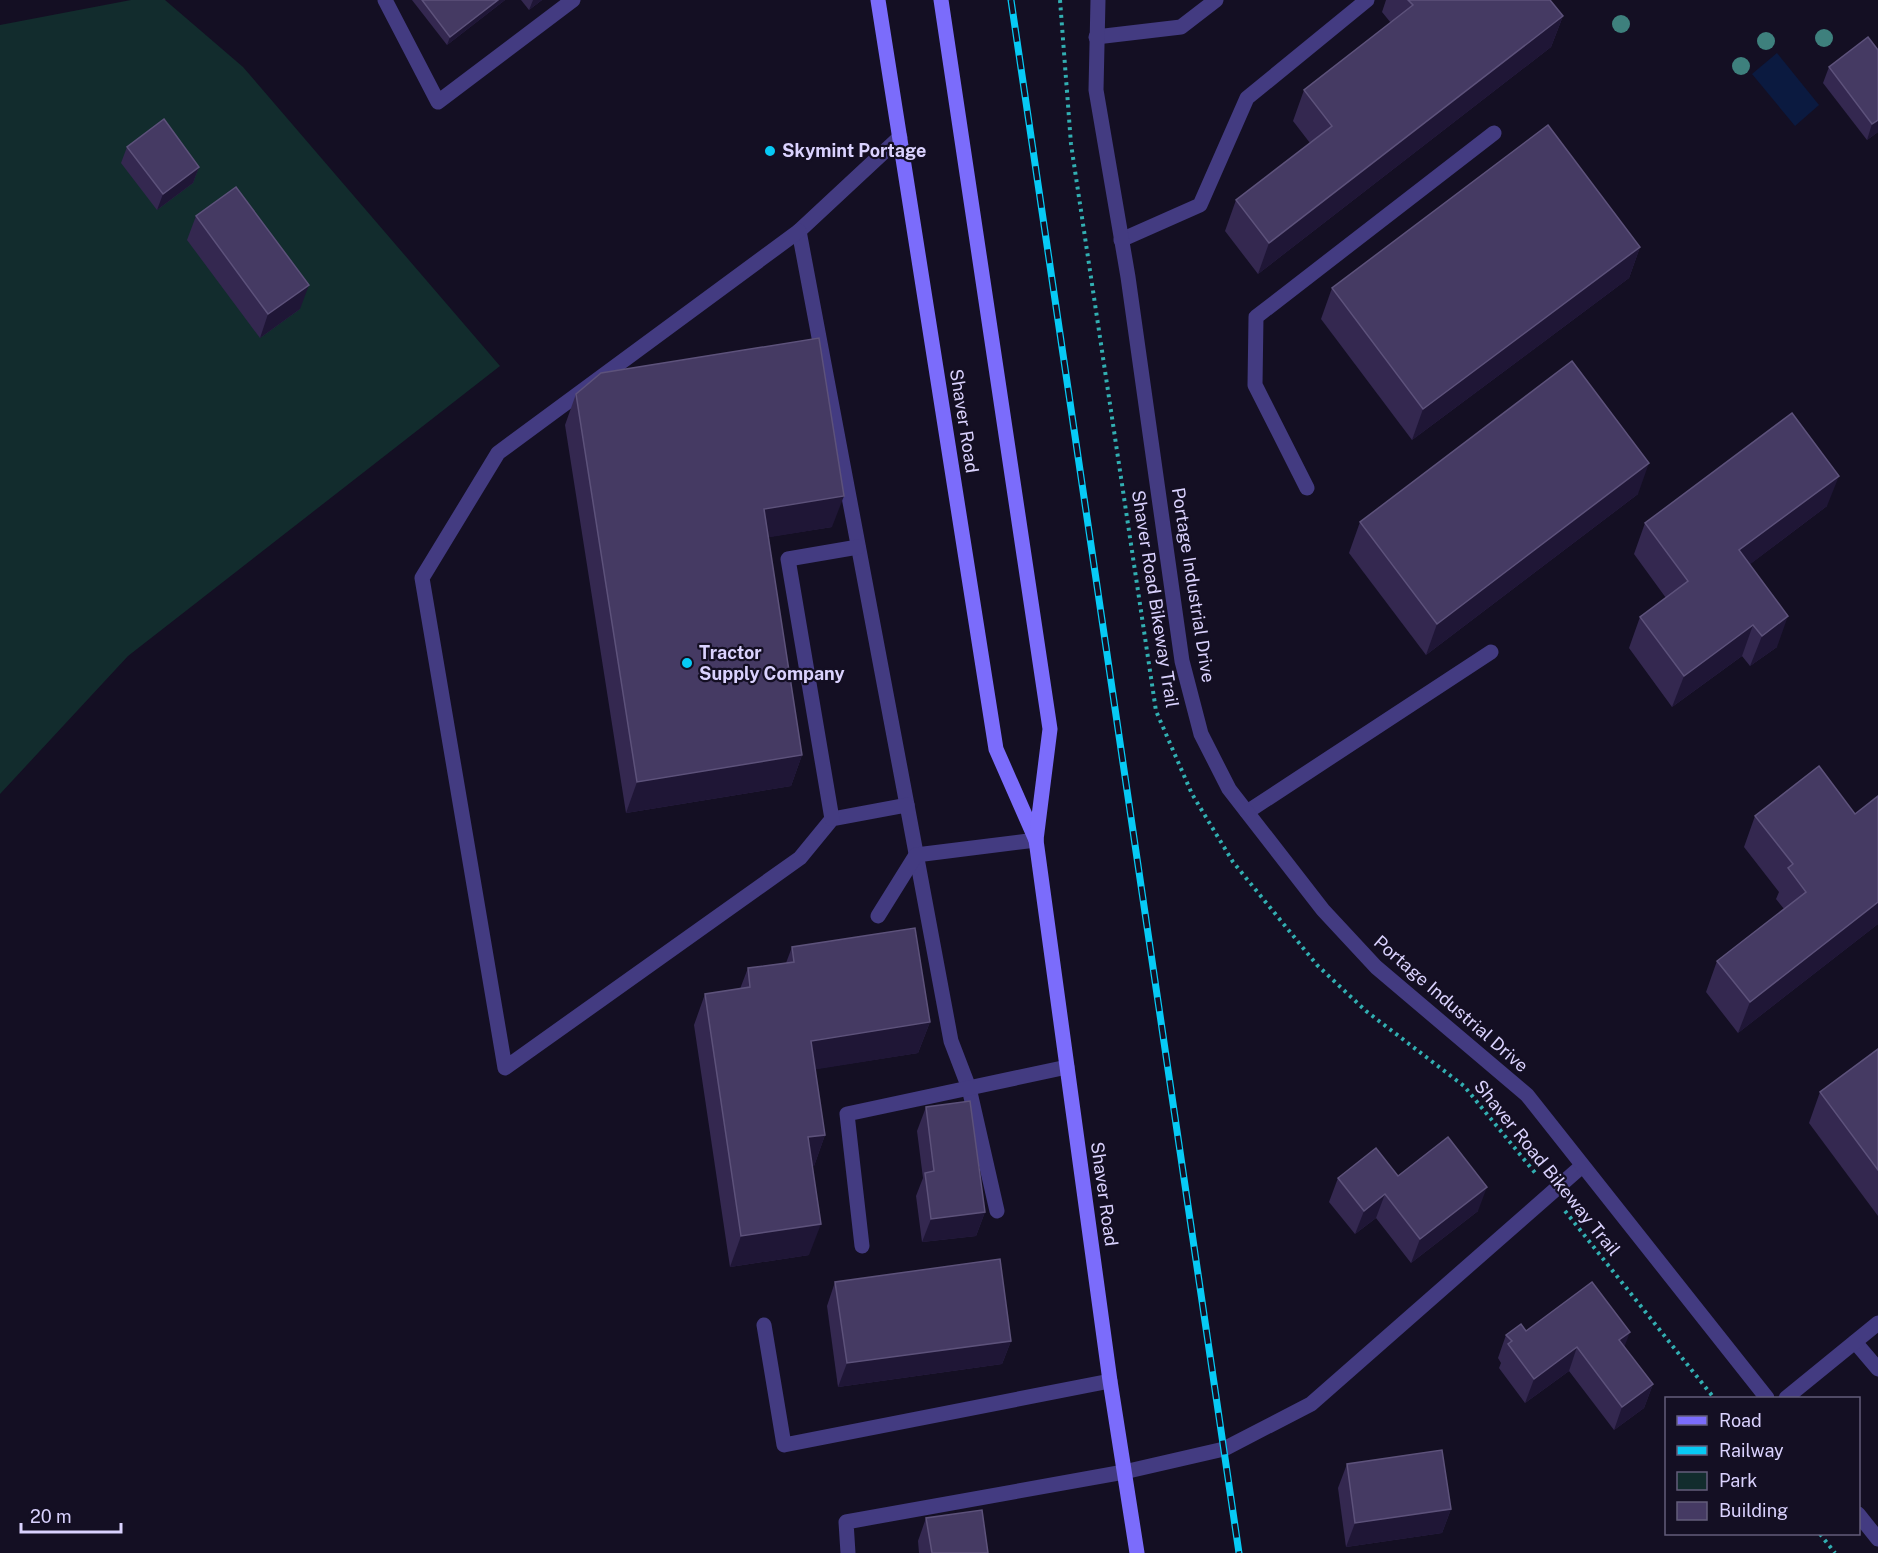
<svg xmlns="http://www.w3.org/2000/svg" width="1878" height="1553" font-family="'Public Sans',sans-serif">
<rect width="100%" height="100%" fill="#140f23"/>
<path fill="#122c2d" d="M131 0H165L243 67 500 366 128 656 0 794V25Z"/>
<path fill="#0b1a40" d="M1777 53 1819 105 1795 126 1752 74Z"/>
<g fill="none" stroke-linecap="round" stroke-linejoin="round">
<g stroke="#32afb2" stroke-width="4" stroke-dasharray="3 4.5" stroke-linecap="butt">
<path d="M1060 0 1071 144 1156 711 1192 794 1233 862 1317 965 1366 1011 1464 1086 1536 1174"/>
<path d="M1565 1211 1714 1398"/>
<path d="M1820 1534 1835 1553"/>
</g>
<g stroke="#433b81" stroke-width="15">
<path d="M385 0 438 102 573 0"/>
<path d="M1096 37 1181 27 1216 0"/>
<path d="M900 137 799 231 907 805"/>
<path d="M799 231 498 453 422 578 505 1068 800 858 832 819 907 805 951 1041 969 1088 997 1211"/>
<path d="M1121 240 1200 205 1247 98 1367 0"/>
<path d="M1307 488 1255 385 1256 317 1494 133"/>
<path d="M1247 812 1491 652"/>
<path d="M832 819 788 559 858 547"/>
<path d="M878 916 916 855 1036 840"/>
<path d="M862 1246 847 1114 1067 1067"/>
<path d="M764 1325 784 1445 1110 1381"/>
<path d="M1855 1342 1878 1369"/>
<path d="M1786 1398 1878 1323"/>
<path d="M848 1553 846 1522 1124 1472 1224 1449 1311 1404 1582 1166"/>
</g>
<g stroke="#433b81" stroke-width="15">
<path d="M1098 0 1096 90 1128 277 1182 661 1201 734 1229 789 1323 910 1376 967 1527 1095 1767 1398"/>
<path d="M1858 1514 1878 1539"/>
</g>
<g stroke="#7b6cfb" stroke-width="15">
<path d="M878 0 996 749 1036 840"/>
<path d="M941 0 1050 729 1036 840 1110 1381 1137 1553"/>
</g>
<defs>
<path id="rail" d="M1011 0 1239 1553"/>
</defs>
<use href="#rail" stroke="#07caf5" stroke-width="7"/>
<use href="#rail" stroke="#140f23" stroke-width="4.5" stroke-dasharray="14" stroke-linecap="butt"/>
</g>
<g fill="#3e807d">
<circle cx="1621" cy="24" r="9"/>
<circle cx="1824" cy="38" r="9"/>
<circle cx="1766" cy="41" r="9"/>
<circle cx="1741" cy="66" r="9"/>
</g>
<g fill="#342850">
<path d="M412 0H505L447 45Z"/>
<path d="M521 0H542L529 10Z"/>
<path d="M1386 0H1550L1563 16 1551 47 1258 274 1225 231 1236 200 1310 143 1293 121 1304 90 1391 23 1382 12Z"/>
<path d="M1878 50V132L1867 140 1823 83 1829 67Z"/>
<path d="M127 147 199 167 193 183 157 210 121 163Z"/>
<path d="M196 216 300 309 260 338 187 240Z"/>
<path d="M1640 247 1629 278 1412 440 1321 319 1332 288Z"/>
<path d="M576 394 832 527 768 537 802 755 791 786 626 813 565 425Z"/>
<path d="M1638 494 1426 655 1349 553 1360 522Z"/>
<path d="M1827 506 1750 564 1777 647 1750 666 1742 656 1672 707 1629 648 1640 617 1666 598 1634 554 1645 523Z"/>
<path d="M1878 796V924L1738 1033 1706 992 1717 961 1784 909 1776 899 1779 892 1744 847 1755 816 1855 814Z"/>
<path d="M792 947 930 1022 918 1053 815 1069 825 1135 814 1166H812L809 1255 730 1267 694 1025 705 994 740 989 748 968 786 963Z"/>
<path d="M1878 1049V1216L1809 1123 1820 1092Z"/>
<path d="M926 1107 985 1212 976 1236 922 1242 916 1196 923 1178 917 1131Z"/>
<path d="M1398 1176 1478 1211 1411 1263 1376 1218 1355 1234 1329 1202 1338 1178Z"/>
<path d="M835 1282 1011 1341 1002 1364 838 1387 827 1306Z"/>
<path d="M1506 1335 1624 1347 1653 1384 1644 1408 1614 1430 1569 1371 1525 1403 1499 1368 1501 1363 1498 1358Z"/>
<path d="M1347 1464 1451 1509 1442 1533 1346 1547 1338 1488Z"/>
<path d="M926 1518 988 1553H919L918 1541Z"/>
</g>
<g fill="#1f1636">
<path d="M498 0H505L447 45 450 37Z"/>
<path d="M533 0H542L529 10Z"/>
<path d="M1563 16 1551 47 1258 274 1269 243Z"/>
<path d="M1878 120V132L1867 140 1872 124Z"/>
<path d="M199 167 193 183 157 210 163 194Z"/>
<path d="M1640 247 1629 278 1412 440 1423 409Z"/>
<path d="M309 285 300 309 260 338 268 314Z"/>
<path d="M1649 463 1638 494 1426 655 1437 624Z"/>
<path d="M1839 476 1827 506 1728 581 1739 550Z"/>
<path d="M844 496 832 527 753 540 764 509Z"/>
<path d="M1788 616 1777 647 1750 666 1762 636Z"/>
<path d="M1753 625 1742 656 1672 707 1684 676Z"/>
<path d="M802 755 791 786 626 813 637 782Z"/>
<path d="M1878 902V924L1738 1033 1750 1002Z"/>
<path d="M930 1022 918 1053 800 1072 811 1041Z"/>
<path d="M825 1135 814 1166 796 1168 808 1137Z"/>
<path d="M1487 1187 1478 1211 1411 1263 1420 1239Z"/>
<path d="M1385 1194 1376 1218 1355 1234 1364 1211Z"/>
<path d="M985 1212 976 1236 922 1242 931 1219Z"/>
<path d="M821 1224 809 1255 730 1267 741 1236Z"/>
<path d="M1630 1332 1621 1356 1619 1340Z"/>
<path d="M1011 1341 1002 1364 838 1387 847 1363Z"/>
<path d="M1577 1347 1569 1371 1525 1403 1534 1379Z"/>
<path d="M1653 1384 1644 1408 1614 1430 1622 1407Z"/>
<path d="M1451 1509 1442 1533 1346 1547 1355 1523Z"/>
</g>
<g fill="#453a63" stroke="#5d527b" stroke-width="1.5">
<path d="M422 0H498L450 37Z"/>
<path d="M1408 0H1550L1563 16 1269 243 1236 200 1332 126 1304 90 1413 5Z"/>
<path d="M1868 37 1878 50V120L1872 124 1829 67Z"/>
<path d="M164 119 199 167 163 194 127 147Z"/>
<path d="M1548 125 1640 247 1423 409 1332 288Z"/>
<path d="M236 187 309 285 268 314 196 216Z"/>
<path d="M819 338 844 496 764 509 802 755 637 782 576 394 601 373Z"/>
<path d="M1572 361 1649 463 1437 624 1360 522Z"/>
<path d="M1792 413 1839 476 1739 550 1788 616 1762 636 1753 625 1684 676 1640 617 1688 581 1645 523Z"/>
<path d="M1819 766 1855 814 1878 796V902L1750 1002 1717 961 1806 892 1788 868 1793 864 1755 816Z"/>
<path d="M915 928 930 1022 811 1041 825 1135 808 1137 821 1224 741 1236 705 994 750 987 748 968 794 962 792 947Z"/>
<path d="M1878 1049V1170L1820 1092Z"/>
<path d="M970 1101 985 1212 931 1219 925 1173 934 1171 926 1107Z"/>
<path d="M1448 1137 1487 1187 1420 1239 1385 1194 1364 1211 1338 1178 1376 1148 1398 1176Z"/>
<path d="M1000 1259 1011 1341 847 1363 835 1282Z"/>
<path d="M1592 1282 1630 1332 1619 1340 1653 1384 1622 1407 1577 1347 1534 1379 1508 1344 1512 1341 1506 1335 1521 1324 1526 1331Z"/>
<path d="M1442 1450 1451 1509 1355 1523 1347 1464Z"/>
<path d="M982 1510 988 1553H932L926 1518Z"/>
</g>
<g fill="#07caf5" stroke="#140f23" stroke-width="2">
<circle cx="770" cy="151" r="6"/>
<circle cx="687" cy="663" r="6"/>
</g>
<g text-anchor="middle" stroke-width="4.5" stroke-linejoin="round" paint-order="stroke">
<g font-size="18" font-weight="bold" fill="#dad2fe" stroke="#140f23" text-anchor="start">
<text x="782" y="157">Skymint Portage</text>
<text x="699" y="659">Tractor<tspan x="699" dy="21">Supply Company</tspan></text>
</g>
<g font-size="18" fill="#dad2fe" stroke="#140f23">
<text transform="translate(964 421) rotate(81)" y="6">Shaver Road</text>
<text transform="translate(1193 585) rotate(81)" y="6">Portage Industrial Drive</text>
<text transform="translate(1155 599) rotate(81)" y="6">Shaver Road Bikeway Trail</text>
<text transform="translate(1451 1004) rotate(41)" y="6">Portage Industrial Drive</text>
<text transform="translate(1547 1168) rotate(51)" y="6">Shaver Road Bikeway Trail</text>
<text transform="translate(1104 1194) rotate(82)" y="6">Shaver Road</text>
</g>
</g>
<rect x="1665" y="1397" width="195" height="138" fill="#140f23" stroke="#635d7b" stroke-width="1.5"/>
<rect x="1677" y="1416" width="30" height="9" fill="#7b6cfb" stroke="#635d7b" stroke-width="1.5"/>
<text x="1719" y="1427" font-size="18" fill="#dad2fe">Road</text>
<rect x="1677" y="1446" width="30" height="9" fill="#07caf5" stroke="#635d7b" stroke-width="1.5"/>
<text x="1719" y="1457" font-size="18" fill="#dad2fe">Railway</text>
<rect x="1677" y="1472" width="30" height="18" fill="#122c2d" stroke="#635d7b" stroke-width="1.5"/>
<text x="1719" y="1487" font-size="18" fill="#dad2fe">Park</text>
<rect x="1677" y="1502" width="30" height="18" fill="#453a63" stroke="#635d7b" stroke-width="1.5"/>
<text x="1719" y="1517" font-size="18" fill="#dad2fe">Building</text>
<path d="M21 1523v9h100v-9" fill="none" stroke="#dad2fe" stroke-width="3"/>
<text x="30" y="1523" font-size="18" fill="#dad2fe" stroke="#140f23" stroke-width="4.5" paint-order="stroke">20 m</text>
</svg>
